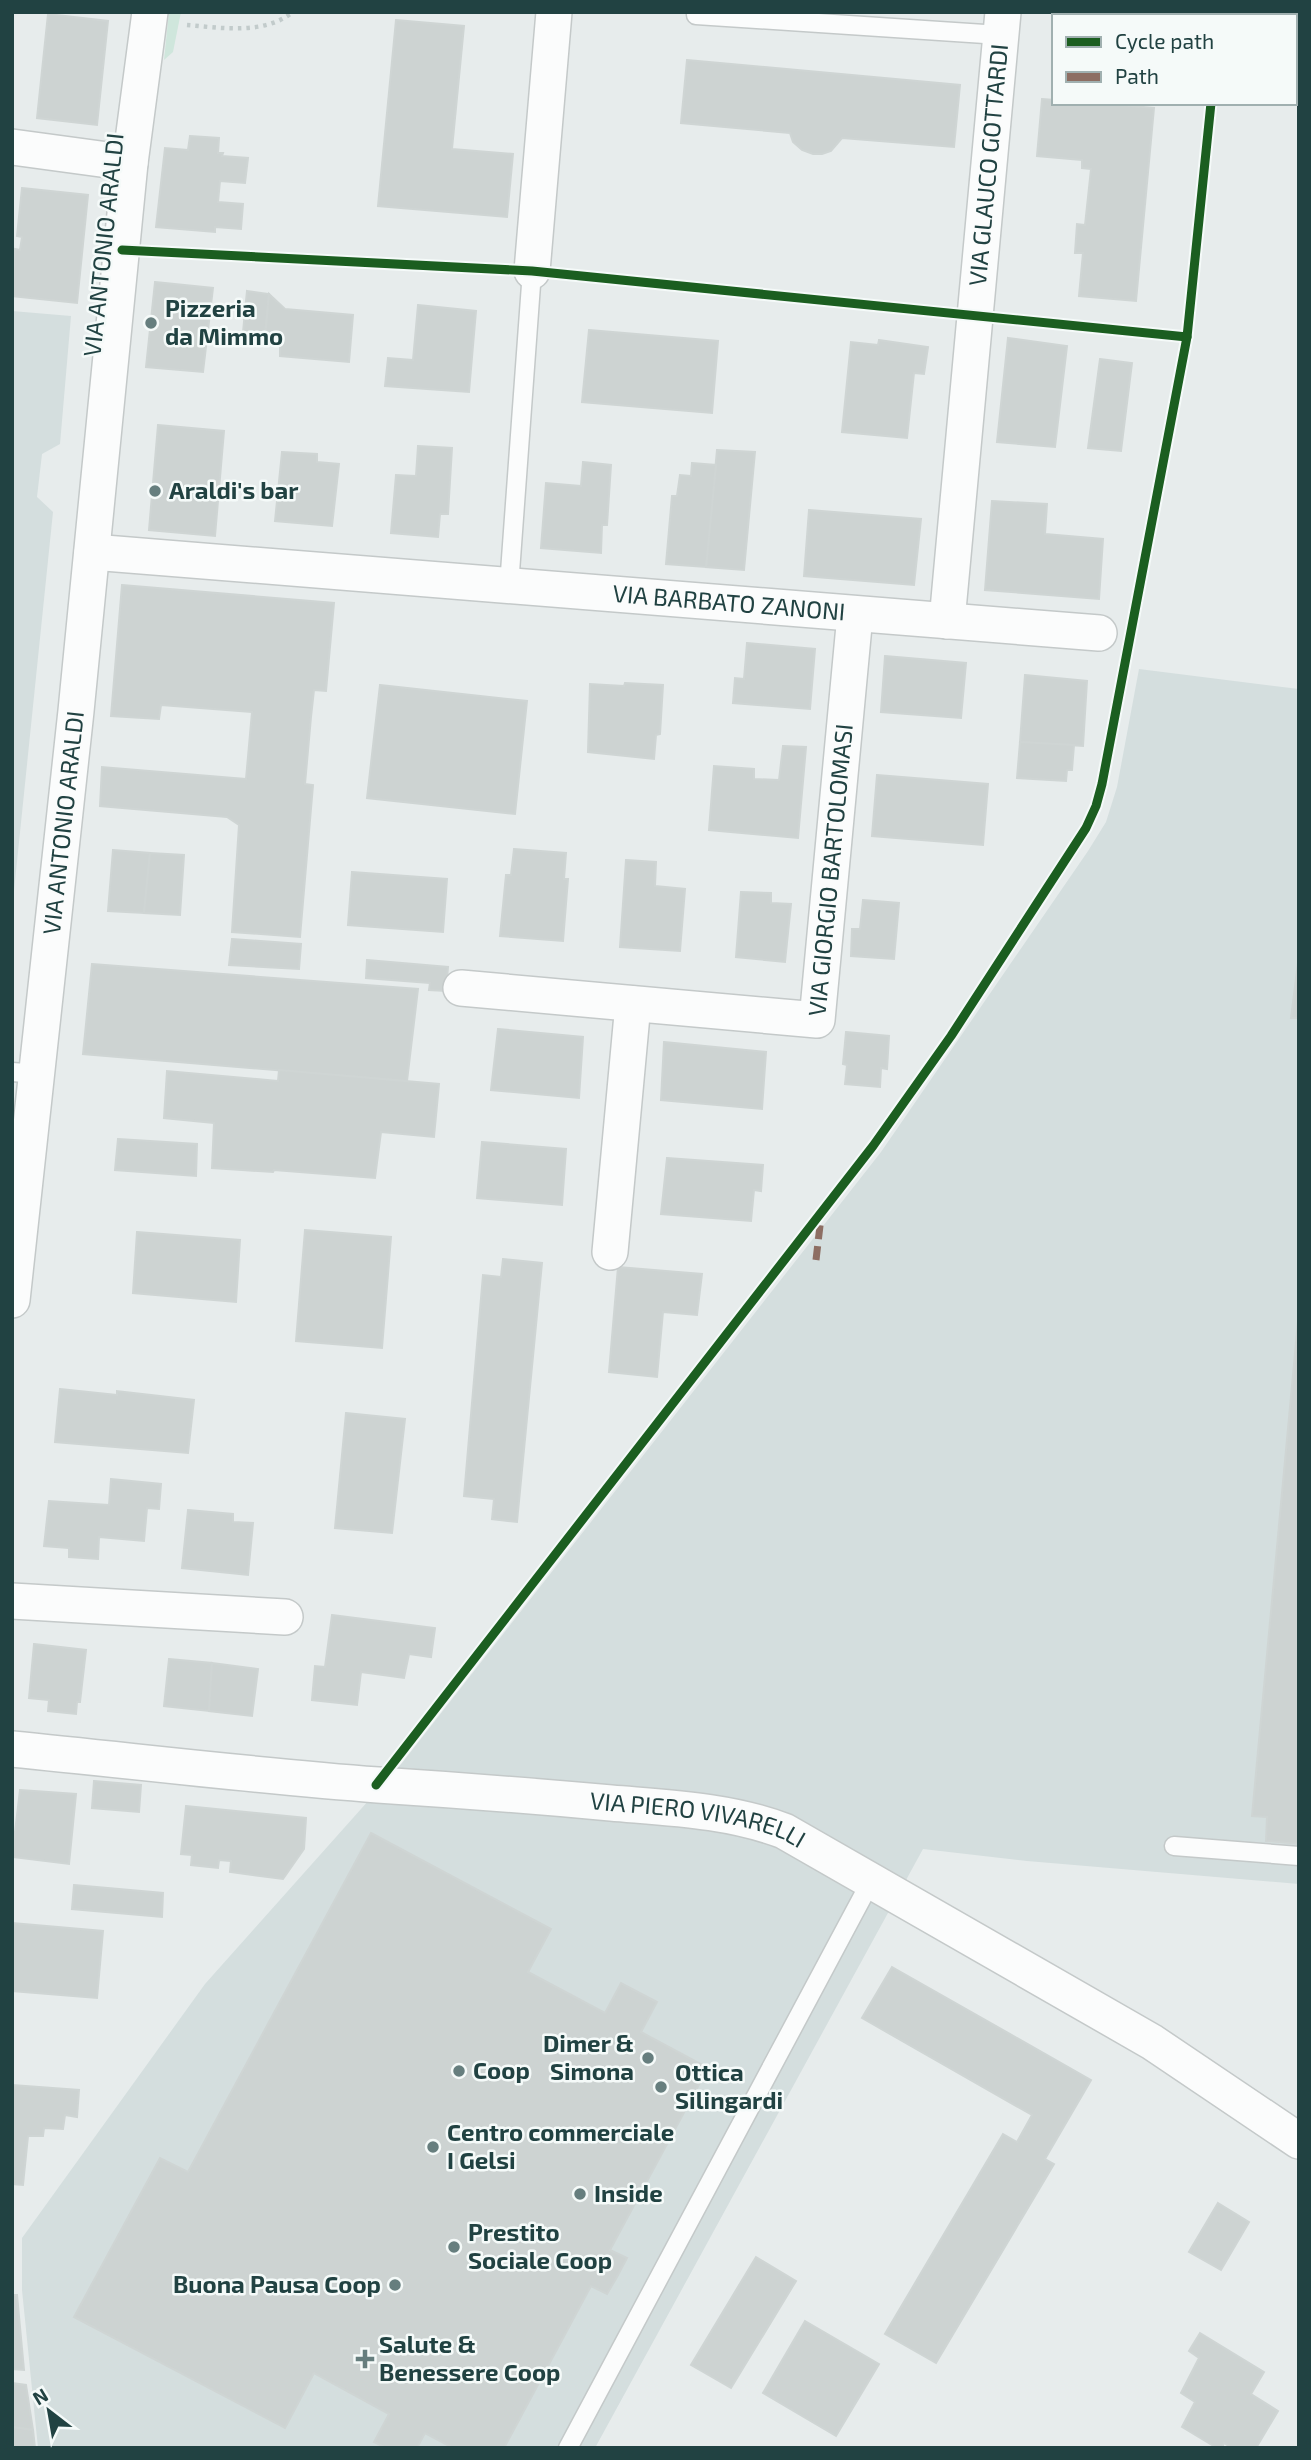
<svg xmlns="http://www.w3.org/2000/svg" width="1311" height="2460" font-family="'Exo 2',sans-serif">
<rect width="100%" height="100%" fill="#e7ecec"/>
<g fill="#d4dede">
<path d="M12 311 71 316 60 444 42 454 37 497 53 512 12 910Z"/>
<path d="M1139 669 1299 689V1884L1027 1861 923 1849 595 2448H38L22 2290V2238L205 1984 402 1763 881 1152 1088 851 1106 822 1117 787Z"/>
</g>
<path fill="#cfe6dc" d="M169 12H181L173 52 164 60Z"/>
<g fill="#cdd3d2" stroke="#cfd5d4" stroke-width="2">
<path d="M48 14 108 21 97 125 37 118Z"/>
<path d="M396 20 464 26 452 149 513 154 507 217 378 206Z"/>
<path d="M687 60 960 85 954 147 842 138 831 151 822 154H813L802 150 793 142 790 133 681 123Z"/>
<path d="M1042 99 1054 100V103H1096L1154 108 1136 301 1079 296 1083 253H1075L1077 224 1085 225 1091 169 1082 168V160L1037 156Z"/>
<path d="M190 136 219 138 218 153H223L222 156 248 158 245 183 220 181 218 202 243 204 241 229 215 227V232L156 227 165 148 188 150Z"/>
<path d="M22 188 88 195 77 303 12 296 15 249 20 250 22 237 17 236Z"/>
<path d="M155 282 213 288 203 372 146 367Z"/>
<path d="M247 291 269 294 265 334 243 332Z"/>
<path d="M269 294 285 309 353 315 349 362 280 356V341L265 340Z"/>
<path d="M418 305 476 311 469 392 385 386 388 358 413 360Z"/>
<path d="M589 330 718 341 712 413 582 402Z"/>
<path d="M1008 338 1067 346 1055 447 997 442Z"/>
<path d="M879 340 928 347 924 374 914 373 907 438 842 432 851 342 878 345Z"/>
<path d="M1100 359 1132 363 1121 451 1088 448Z"/>
<path d="M158 425 224 431 215 536 149 530Z"/>
<path d="M418 446 452 448 448 514H440L438 537 391 533 396 475 416 476Z"/>
<path d="M717 450 755 452 744 570 706 567Z"/>
<path d="M282 452 317 454V462L339 464 332 526 275 521Z"/>
<path d="M583 462 611 465 607 525H602L601 553 541 548 546 483 581 486Z"/>
<path d="M692 463 716 465 706 567 666 564 672 496H677L680 475 691 476Z"/>
<path d="M992 501 1047 504 1045 534 1103 539 1099 599 985 590Z"/>
<path d="M809 510 921 519 914 585 804 576Z"/>
<path d="M122 585 334 603 326 691 314 690 311 717 305 784 313 785 300 937 232 932 239 825 227 817 100 806 102 767 246 779 252 712 161 705 159 719 111 716Z"/>
<path d="M747 643 815 649 810 709 733 703 735 678 744 679Z"/>
<path d="M885 656 966 663 961 718 881 712Z"/>
<path d="M1025 675 1087 681 1083 746 1020 742Z"/>
<path d="M625 683 663 685 660 734 656 735 654 759 588 752 590 684 624 686Z"/>
<path d="M380 685 527 701 515 814 367 798Z"/>
<path d="M1020 742 1074 745 1072 770H1067L1066 781 1017 778Z"/>
<path d="M783 746 806 747 798 838 709 830 714 766 754 769V779L779 780Z"/>
<path d="M877 775 988 784 983 845 872 836Z"/>
<path d="M514 849 566 853 564 879H568L563 941 500 936 506 875H511Z"/>
<path d="M113 850 150 853 144 913 108 911Z"/>
<path d="M150 853 184 855 180 915 144 913Z"/>
<path d="M626 860 656 862 655 886 685 889 680 951 620 947Z"/>
<path d="M352 872 447 879 443 932 348 925Z"/>
<path d="M741 892 771 893V903L791 904 785 962 736 957Z"/>
<path d="M863 900 899 903 894 959 851 956 852 929H860Z"/>
<path d="M232 939 301 944 299 969 229 965Z"/>
<path d="M1299 955V1018H1291Z"/>
<path d="M367 960 448 967 446 991 429 990 430 983 366 978Z"/>
<path d="M92 964 418 989 407 1081 83 1054Z"/>
<path d="M498 1029 583 1037 579 1098 491 1090Z"/>
<path d="M846 1032 889 1036 887 1069 881 1068 880 1087 845 1084 847 1065 843 1064Z"/>
<path d="M664 1042 766 1052 762 1109 661 1100Z"/>
<path d="M279 1070 439 1084 434 1137 381 1132 375 1178 274 1170 273 1172 242 1170 212 1168 214 1123 164 1118 167 1071 278 1081Z"/>
<path d="M118 1139 197 1144 196 1176 115 1170Z"/>
<path d="M482 1142 566 1149 562 1205 477 1198Z"/>
<path d="M667 1158 763 1165 761 1191 754 1190 751 1221 661 1214Z"/>
<path d="M305 1230 391 1237 382 1348 296 1341Z"/>
<path d="M137 1232 240 1240 236 1302 133 1293Z"/>
<path d="M503 1259 542 1263 517 1522 492 1519 494 1499 464 1496 483 1275 501 1277Z"/>
<path d="M618 1267 702 1274 697 1315 663 1312 657 1377 609 1372Z"/>
<path d="M1299 1310V1844L1266 1841 1267 1817 1252 1816Z"/>
<path d="M60 1389 117 1395V1391L194 1400 188 1453 55 1442Z"/>
<path d="M346 1413 405 1419 392 1533 335 1528Z"/>
<path d="M111 1479 161 1484 159 1509 147 1508 144 1541 99 1537 98 1559 69 1557V1548L44 1546 49 1501 109 1505Z"/>
<path d="M188 1510 233 1514V1522L253 1523 248 1575 182 1568Z"/>
<path d="M332 1615 435 1628 431 1657 409 1654 404 1678 361 1672 357 1705 312 1700 315 1666 325 1667Z"/>
<path d="M34 1644 86 1650 80 1702H77L76 1714 48 1711 49 1700 29 1698Z"/>
<path d="M169 1659 212 1663 209 1711 164 1706Z"/>
<path d="M212 1663 258 1669 252 1716 209 1711Z"/>
<path d="M94 1781 141 1785 139 1812 92 1808Z"/>
<path d="M20 1790 76 1794 69 1864 12 1857Z"/>
<path d="M186 1806 306 1818 304 1849 283 1879 230 1872 231 1861 219 1860 218 1868 191 1865 192 1855 181 1854Z"/>
<path d="M371 1833 551 1929 528 1972 605 2013 621 1983 657 2002 641 2032 708 2068 610 2250 627 2258 617 2277 607 2294 591 2286 504 2448H453L425 2433 417 2448H386L374 2442 389 2414 314 2373 285 2428 74 2317 160 2158 188 2172Z"/>
<path d="M74 1885 163 1893 162 1917 72 1909Z"/>
<path d="M12 1923 103 1931 97 1998 12 1991Z"/>
<path d="M892 1967 1091 2080 1045 2159 1054 2164 936 2363 885 2334 1003 2134 1017 2142 1032 2115 862 2018Z"/>
<path d="M12 2085 79 2090 77 2117 65 2115 63 2129 44 2128 43 2136H28L23 2185 12 2184Z"/>
<path d="M1218 2203 1249 2222 1221 2270 1189 2252Z"/>
<path d="M756 2257 796 2281 731 2388 691 2365Z"/>
<path d="M12 2295H17L24 2370 12 2369Z"/>
<path d="M805 2321 879 2364 836 2436 763 2393Z"/>
<path d="M1200 2333 1264 2372 1251 2394 1278 2411 1256 2448H1232L1224 2443 1222 2448H1217L1182 2427 1195 2402 1181 2393 1199 2358 1189 2351Z"/>
<path d="M12 2383 26 2385 33 2430 12 2427Z"/>
<path d="M12 2427 33 2430 35 2448H12Z"/>
</g>
<g fill="none" stroke-linecap="round" stroke-linejoin="round">
<defs>
<g id="lane">
<path d="M696 15 1000 35"/>
<path d="M509 586 532 271"/>
<path d="M12 1072 38 1074"/>
<path d="M1174 1846 1299 1856"/>
<path d="M568 2448 871 1881"/>
</g>
<g id="street">
<path d="M12 147 130 163"/>
<path d="M532 271 554 12"/>
<path id="s1" d="M92 552 1099 633"/>
<path id="s2" d="M947 621 1003 12"/>
<path id="s3" d="M461 988 817 1020 855 615"/>
<path d="M610 1252 633 1004"/>
<path id="s4" d="M12 1300 76 711 130 163 150 12"/>
<path d="M12 1601 285 1617"/>
<path id="s5" d="M12 1749C134 1761 256 1776 378 1785 456 1790 533 1796 611 1803 669 1808 729 1810 784 1831L1152 2042 1299 2141"/>
</g>
</defs>
<use href="#lane" stroke="#c4c9c9" stroke-width="21"/>
<use href="#street" stroke="#c4c9c9" stroke-width="38"/>
<g stroke="#c2cbcb" stroke-width="4.5" stroke-dasharray="3.5 5" stroke-linecap="butt">
<path d="M1221 16V12"/>
<path d="M187 25C222 28 264 35 293 12"/>
<path d="M1134 618 1187 337 1211 103"/>
<path d="M402 1751 873 1146 951 1036 1086 828C1110 775 1115 714 1126 658"/>
</g>
<use href="#lane" stroke="#fbfcfc" stroke-width="18"/>
<use href="#street" stroke="#fbfcfc" stroke-width="35"/>
<path stroke="#8d6e63" stroke-width="7" stroke-dasharray="14 7" stroke-linecap="butt" d="M816 1260 821 1217"/>
<defs>
<g id="cycleway">
<path d="M122 250 532 271 1187 337"/>
<path d="M376 1785 873 1146 951 1036 1086 828 1096 806 1102 784 1187 337 1211 103"/>
</g>
</defs>
<use href="#cycleway" stroke="#f5faf9" stroke-width="13"/>
<use href="#cycleway" stroke="#1b5e20" stroke-width="9"/>
</g>
<g fill="#667e7e" stroke="#f5faf9" stroke-width="2.5">
<circle cx="151" cy="323" r="7"/>
<circle cx="155" cy="491" r="7"/>
<circle cx="648" cy="2058" r="7"/>
<circle cx="459" cy="2071" r="7"/>
<circle cx="661" cy="2087" r="7"/>
<circle cx="433" cy="2147" r="7"/>
<circle cx="580" cy="2194" r="7"/>
<circle cx="454" cy="2247" r="7"/>
<circle cx="395" cy="2285" r="7"/>
<path d="M361.5 2348.5h7v7h7v7h-7v7h-7v-7h-7v-7h7z"/>
</g>
<g text-anchor="middle" stroke-width="5" stroke-linejoin="round" paint-order="stroke">
<g font-size="24" fill="#214242" stroke="#f5faf9">
<text dy="8" stroke="none"><textPath href="#s2" startOffset="458">VIA GLAUCO GOTTARDI</textPath></text>
<text transform="translate(104 245) rotate(-84)" y="8">VIA ANTONIO ARALDI</text>
<text dy="8" stroke="none"><textPath href="#s1" startOffset="639">VIA BARBATO ZANONI</textPath></text>
<text dy="8" stroke="none"><textPath href="#s4" startOffset="480">VIA ANTONIO ARALDI</textPath></text>
<text dy="8" stroke="none"><textPath href="#s3" startOffset="508">VIA GIORGIO BARTOLOMASI</textPath></text>
<text dy="8" stroke="none"><textPath href="#s5" startOffset="690">VIA PIERO VIVARELLI</textPath></text>
</g>
<g font-size="24" font-weight="bold" fill="#214242" stroke="#f5faf9" text-anchor="start">
<text x="165" y="317">Pizzeria<tspan x="165" dy="28">da Mimmo</tspan></text>
<text x="169" y="499">Araldi's bar</text>
<text x="634" y="2052" text-anchor="end">Dimer &amp;<tspan x="634" dy="28">Simona</tspan></text>
<text x="473" y="2079">Coop</text>
<text x="675" y="2081">Ottica<tspan x="675" dy="28">Silingardi</tspan></text>
<text x="447" y="2141">Centro commerciale<tspan x="447" dy="28">I Gelsi</tspan></text>
<text x="594" y="2202">Inside</text>
<text x="468" y="2241">Prestito<tspan x="468" dy="28">Sociale Coop</tspan></text>
<text x="381" y="2293" text-anchor="end">Buona Pausa Coop</text>
<text x="379" y="2353">Salute &amp;<tspan x="379" dy="28">Benessere Coop</tspan></text>
</g>
</g>
<rect width="1311" height="2460" fill="none" stroke="#214242" stroke-width="28"/>
<rect x="1052" y="14" width="245" height="91" fill="#f5faf9" stroke="#a0b0b0" stroke-width="2"/>
<rect x="1066" y="37" width="35" height="10" fill="#1b5e20" stroke="#a0b0b0" stroke-width="2"/>
<text x="1115" y="49" font-size="21" fill="#214242">Cycle path</text>
<rect x="1066" y="72" width="35" height="10" fill="#8d6e63" stroke="#a0b0b0" stroke-width="2"/>
<text x="1115" y="84" font-size="21" fill="#214242">Path</text>
<g transform="translate(49 2411) rotate(329)" stroke="#f5faf9" stroke-width="5" paint-order="stroke">
<path d="M0-5L12 26L0 18L-12 26Z" fill="#214242"/>
<text y="-10" font-size="19" font-weight="bold" text-anchor="middle" fill="#214242">N</text>
</g>
</svg>
